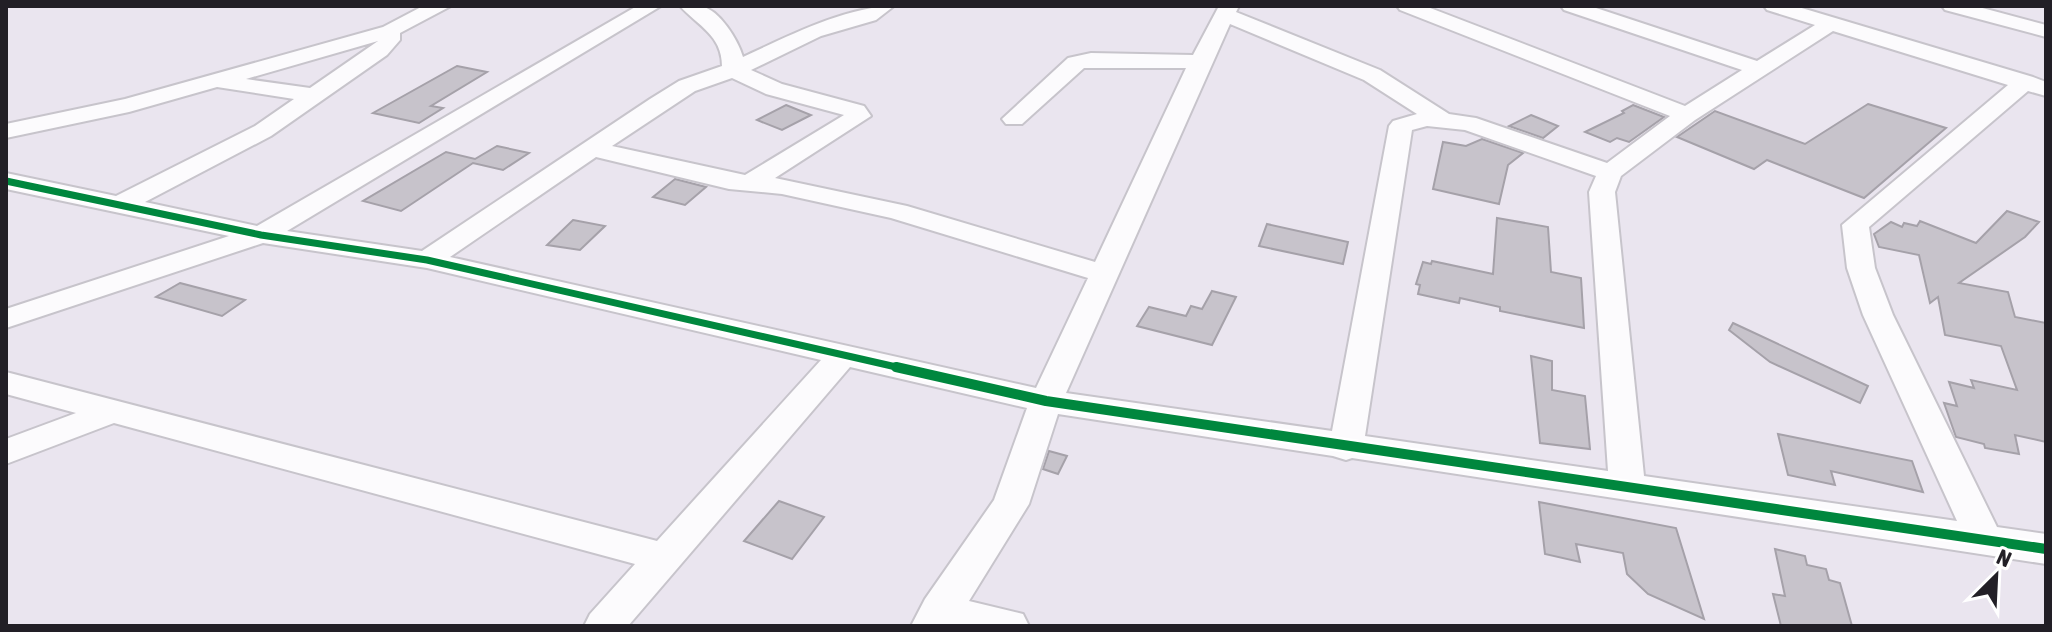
<svg xmlns="http://www.w3.org/2000/svg" width="2052" height="632" font-family="'Asap Condensed',sans-serif">
<rect width="100%" height="100%" fill="#eae5ef"/>
<g fill="#c7c3cb" stroke="#a5a1a9" stroke-width="2">
<path d="M457 66 487 72 431 106 443 108 419 123 373 113Z"/>
<path d="M1868 104 1946 128 1864 198 1767 160 1754 169 1677 137 1715 111 1805 144Z"/>
<path d="M786 105 811 115 782 130 757 120Z"/>
<path d="M1633 105 1664 117 1629 142 1617 138 1610 142 1585 132 1624 113 1622 111Z"/>
<path d="M1531 115 1558 126 1543 138 1509 126Z"/>
<path d="M1482 139 1523 153 1508 165 1499 204 1433 189 1443 142 1466 146Z"/>
<path d="M497 146 529 153 503 170 473 163 401 211 363 201 446 152 475 159Z"/>
<path d="M675 179 706 187 685 205 653 197Z"/>
<path d="M2007 211 2039 222 2025 237 1959 283 2008 292 2015 317 2046 323V442L2015 435 2019 454 1985 448 1984 444 1956 437 1944 403 1957 406 1949 382 1974 388 1971 380 2017 390 2001 346 1945 335 1938 297 1930 303 1919 255 1879 247 1874 234 1891 222 1902 227 1904 223 1917 226 1920 221 1976 243Z"/>
<path d="M1497 218 1548 227 1551 272 1581 278 1584 328 1500 311V307L1460 298 1459 303 1418 294 1420 285 1416 284 1423 262 1431 264 1432 261 1493 274Z"/>
<path d="M573 220 605 226 580 250 547 245Z"/>
<path d="M1267 224 1348 242 1343 264 1259 246Z"/>
<path d="M180 283 245 300 222 316 156 297Z"/>
<path d="M1212 291 1236 297 1212 345 1137 326 1149 307 1186 316 1191 306 1202 309Z"/>
<path d="M1733 323 1868 386 1860 403 1770 362 1729 330Z"/>
<path d="M1531 356 1552 361V390L1585 396 1590 449 1540 443Z"/>
<path d="M1778 434 1912 461 1923 492 1831 471 1835 485 1788 475Z"/>
<path d="M1049 451 1067 456 1058 474 1043 469Z"/>
<path d="M779 501 824 517 792 559 744 541Z"/>
<path d="M1539 502 1676 528 1704 619 1648 594 1627 574 1623 553 1576 544 1580 562 1545 554Z"/>
<path d="M1775 549 1805 556 1807 565 1826 569 1829 580 1840 583 1852 626H1781L1773 594 1785 596Z"/>
</g>
<g fill="none" stroke-linecap="round" stroke-linejoin="round">
<defs>
<g id="minor">
<path d="M423 6H451L400 33V40L387 55 271 136 145 202 257 226 637 6H661L287 231 422 251 650 99 679 81 722 66C722 35 698 26 680 6 687 6 695 5 701 6 720 10 738 40 743 57 786 37 847 6 894 6L876 20 821 36 751 70 782 84 864 106 871 116 775 178 907 206 1095 262 1186 68H1084L1022 124H1006L1002 119 1068 58 1091 53 1193 55 1219 6H1239L1236 12 1380 70 1449 114 1476 118 1607 163 1670 116 1400 10 1397 6H1425L1685 106 1742 70 1564 10 1561 6H1590L1757 61 1815 25 1767 10 1764 6H1795L2033 77 2046 82V96L2028 91 1869 227 1875 268 1893 315 1997 527 2046 534V564L1352 458 1346 460 1333 456 1058 414 1029 504 969 601 1023 614 1029 626H911L925 599 994 500 1027 408 850 367 628 626H584L590 614 635 564 114 423 6 464V439L76 413 6 394V372L657 541 821 360 427 268 263 243 6 328V309L229 236 6 189V173L116 196 255 126 294 99 217 87 129 112 6 138V124L125 99 383 27ZM1230 24 1364 80 1417 114 1393 121 1389 126 1332 431 1066 393ZM1833 31 2008 85 1842 225 1847 268 1863 315 1957 521 1644 476 1615 192 1621 176 1695 120ZM378 41 310 88 246 79ZM732 78 766 94 844 115 745 175 612 146 695 91ZM1427 126 1465 130 1596 176 1589 192 1608 471 1365 436 1412 130ZM596 157 729 189 782 194 891 218 1088 278 1036 388 450 257Z"/>
<path d="M1942 6H1975L2046 25V37L1945 10Z"/>
</g>
</defs>
<use href="#minor" stroke="#c7c4cb" stroke-width="4"/>
<use href="#minor" fill="#fcfbfd" fill-rule="evenodd"/>
<defs>
<path id="cycleway-far1" d="M6 181 261 235 427 260 905 369"/>
<path id="cycleway" d="M896 367 1046 401 2046 549"/>
</defs>
<use href="#cycleway-far1" stroke="#fff" stroke-width="12"/>
<use href="#cycleway" stroke="#fff" stroke-width="15"/>
<use href="#cycleway-far1" stroke="#00873e" stroke-width="7"/>
<use href="#cycleway" stroke="#00873e" stroke-width="10"/>
</g>
<rect width="2052" height="632" fill="none" stroke="#221f26" stroke-width="16"/>
<g transform="translate(1996 576) rotate(24)" stroke="#ffffff" stroke-width="6" paint-order="stroke">
<path d="M0-6L14 30L0 20L-14 30Z" fill="#221f26"/>
<text y="-12" font-size="22" font-weight="bold" text-anchor="middle" fill="#221f26">N</text>
</g>
</svg>
